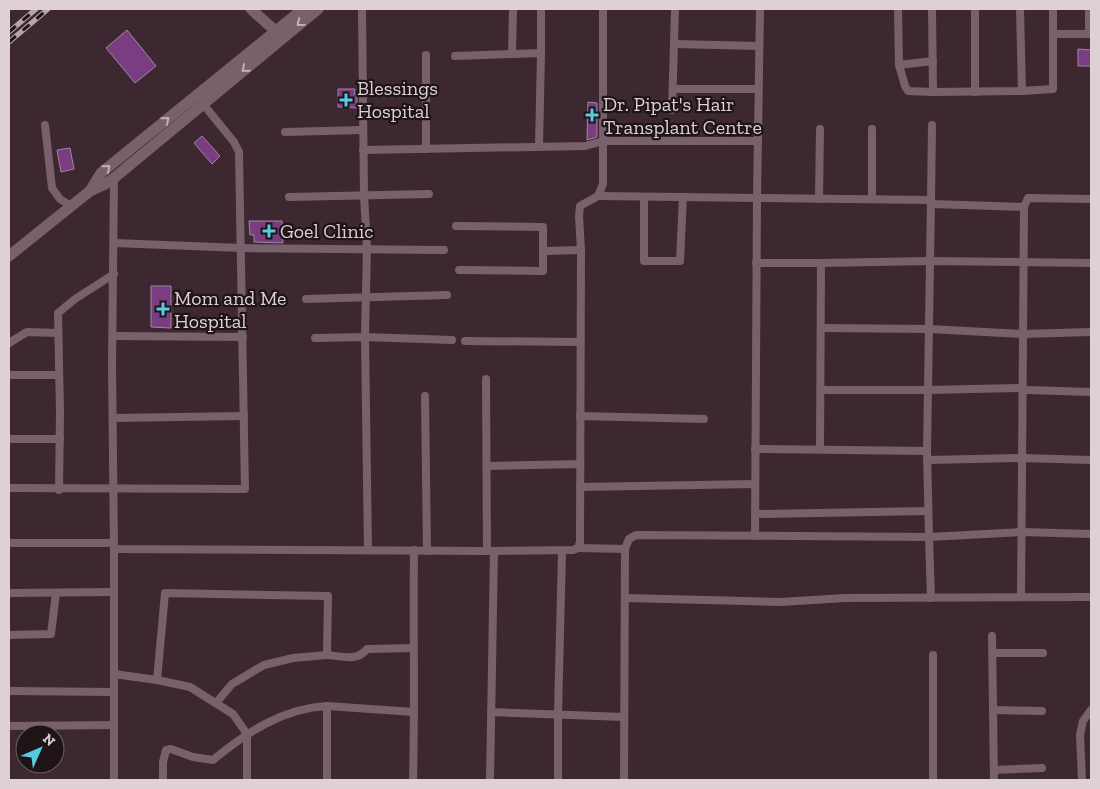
<svg xmlns="http://www.w3.org/2000/svg" width="1100" height="789" font-family="'Zilla Slab',serif">
<rect width="100%" height="100%" fill="#3d2831"/>
<g fill="#7b3d81" stroke="#9c8a9d">
<path d="M127 30 156 66 135 83 106 48Z"/>
<path d="M1078 49 1091 50V66H1078Z"/>
<path d="M338 89H355L354 94H357V108L338 107Z"/>
<path d="M588 102 597 103V137L587 140Z"/>
<path d="M202 136 220 156 212 164 194 143Z"/>
<path d="M70 148 74 169 61 172 57 150Z"/>
<path d="M249 221H282L283 243 254 242V235H250Z"/>
<path d="M151 286H171V328L151 327Z"/>
</g>
<g fill="none" stroke-linecap="round" stroke-linejoin="round">
<g stroke="#79616b" stroke-width="8">
<path d="M362 9 364 195 367 248 365 337 368 550"/>
<path d="M898 9 899 65 933 61"/>
<path d="M932 9 933 92 1022 91 1020 9"/>
<path d="M1089 9V34"/>
<path d="M1053 34H1091"/>
<path d="M674 44 759 46"/>
<path d="M512 54 513 9"/>
<path d="M455 56 541 53"/>
<path d="M899 65 905 86 908 91 933 92"/>
<path d="M673 89H758"/>
<path d="M1022 91 1053 89V9"/>
<path d="M975 92V9"/>
<path d="M672 110 675 9"/>
<path d="M45 125 52 188 60 199 71 206"/>
<path d="M872 129V199"/>
<path d="M285 132 363 130"/>
<path d="M539 147 541 53V9"/>
<path d="M426 149V55"/>
<path d="M363 150 585 146 603 141H758"/>
<path d="M114 178 112 365 114 549 487 551 573 550 578 548 580 542 581 250 579 216 580 206 598 196 603 184V9"/>
<path d="M598 196 757 198 755 536"/>
<path d="M289 197 429 194"/>
<path d="M644 197V261H680L683 197"/>
<path d="M819 199 820 129"/>
<path d="M931 200 932 125"/>
<path d="M931 204 1024 207 1021 597"/>
<path d="M1024 207 1028 198 1091 199"/>
<path d="M456 226 543 227V271L459 270"/>
<path d="M114 243 241 248 444 250"/>
<path d="M543 251 581 250"/>
<path d="M756 263H821L929 261 1091 263"/>
<path d="M306 299 447 295"/>
<path d="M821 328 929 329 1023 334 1091 332"/>
<path d="M113 336 243 337"/>
<path d="M315 338 365 337 452 340"/>
<path d="M465 341 580 342"/>
<path d="M9 343 27 332 58 333"/>
<path d="M9 375H58"/>
<path d="M486 379 487 551"/>
<path d="M821 390H928L1022 388 1027 390 1091 392"/>
<path d="M425 396 427 551"/>
<path d="M580 416 704 419"/>
<path d="M113 418 244 416"/>
<path d="M9 439H60"/>
<path d="M755 449 927 451"/>
<path d="M820 449 821 263"/>
<path d="M927 460 1022 458 1091 460"/>
<path d="M487 466 580 464"/>
<path d="M580 487 755 484"/>
<path d="M9 488 245 489 239 152 234 142 203 104"/>
<path d="M59 490 60 413 58 313 75 299 114 274"/>
<path d="M755 514 928 511"/>
<path d="M9 543H114"/>
<path d="M578 548 625 549 624 780"/>
<path d="M625 549 629 539 636 535 929 537 927 451 931 200 757 198 760 9"/>
<path d="M9 593 114 592"/>
<path d="M625 598 780 602 845 598 1091 597"/>
<path d="M931 598 929 537 1022 532 1091 534"/>
<path d="M9 635 51 634 56 593"/>
<path d="M992 636 994 780"/>
<path d="M993 653H1043"/>
<path d="M327 655C342 656 357 662 367 649L413 648"/>
<path d="M114 674 157 680 190 687 233 714 247 734V780"/>
<path d="M157 680 165 593 328 596 327 655 293 658 264 665 232 684 216 703"/>
<path d="M9 691 114 692"/>
<path d="M327 706 414 712"/>
<path d="M993 710 1042 711"/>
<path d="M491 712 624 717"/>
<path d="M9 726 114 725"/>
<path d="M994 770 1042 768"/>
<path d="M114 780V549"/>
<path d="M163 780V762L166 750 171 749 193 757 213 760C246 733 283 708 327 706V780"/>
<path d="M413 780C415 704 413 627 414 550"/>
<path d="M490 780 494 551"/>
<path d="M558 780V714L562 551"/>
<path d="M933 780V655"/>
<path d="M1082 780 1080 735 1083 721 1091 710"/>
</g>
<g stroke="#79616b" stroke-width="11">
<path d="M251 9 281 36"/>
<path d="M90 191 101 173 303 9"/>
<path d="M9 256 90 191 105 184 114 178 318 9"/>
</g>
<defs>
<g id="rail">
<path d="M9 32 36 9"/>
<path d="M9 42 48 9"/>
</g>
</defs>
<use href="#rail" stroke="#b6a6ac" stroke-width="5"/>
<use href="#rail" stroke="#1e1418" stroke-width="3" stroke-dasharray="9" stroke-linecap="butt"/>
</g>
<defs><path id="oneway-chevron" d="M-2-3.5L2.5 0L-2 3.5" fill="none" stroke-width="1.6" stroke-linecap="round" stroke-linejoin="round" transform="scale(1.25)"/></defs>
<g stroke="#c0afb5">
<use href="#oneway-chevron" transform="translate(300 23) rotate(142)"/>
<use href="#oneway-chevron" transform="translate(245 69) rotate(140)"/>
<use href="#oneway-chevron" transform="translate(166 120) rotate(-39)"/>
<use href="#oneway-chevron" transform="translate(107 168) rotate(-40)"/>
</g>
<g fill="#55cae0" stroke="#1e1418" stroke-width="2">
<path d="M343.5 92.5h5v5h5v5h-5v5h-5v-5h-5v-5h5z"/>
<path d="M589.5 107.5h5v5h5v5h-5v5h-5v-5h-5v-5h5z"/>
<path d="M266.5 223.5h5v5h5v5h-5v5h-5v-5h-5v-5h5z"/>
<path d="M160.5 301.5h5v5h5v5h-5v5h-5v-5h-5v-5h5z"/>
</g>
<g text-anchor="middle" stroke-width="4.5" stroke-linejoin="round" paint-order="stroke">
<g font-size="20" fill="#ded0d5" stroke="#1e1418" text-anchor="start">
<text x="357" y="95">Blessings<tspan x="357" dy="23">Hospital</tspan></text>
<text x="603" y="111">Dr. Pipat's Hair<tspan x="603" dy="23">Transplant Centre</tspan></text>
<text x="280" y="238">Goel Clinic</text>
<text x="174" y="305">Mom and Me<tspan x="174" dy="23">Hospital</tspan></text>
</g>
</g>
<rect width="1100" height="789" fill="none" stroke="#ded0d5" stroke-width="20"/>
<g transform="translate(40 749) rotate(45)"><circle r="24" fill="#1e1418" stroke="#6b5f64"/>
<path d="M0-4L9 19L0 12L-9 19Z" fill="#55cae0"/>
<text y="-8" font-size="14" font-weight="bold" text-anchor="middle" fill="#ded0d5">N</text>
</g>
</svg>
